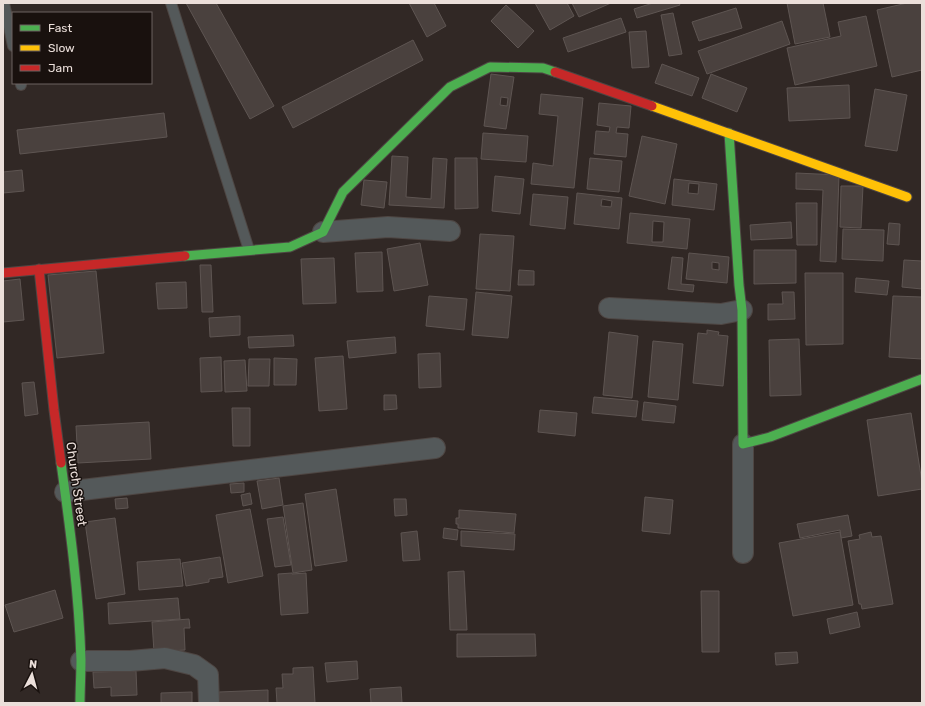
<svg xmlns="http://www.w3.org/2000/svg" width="925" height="706" font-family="Rubik,sans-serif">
<rect width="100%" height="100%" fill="#312825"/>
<g fill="#4a413e" stroke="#5e5552" fill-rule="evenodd">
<path d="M186 3H216L274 106 250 119Z"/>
<path d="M409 3H434L446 26 427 37Z"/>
<path d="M535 3H567L574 16 550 30Z"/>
<path d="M572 3H611L579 17Z"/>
<path d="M653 3H679L680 5 637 18 634 9Z"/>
<path d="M787 3H823L830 37 795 44Z"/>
<path d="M907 3H922V70L892 77 877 10Z"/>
<path d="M506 5 534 31 518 48 491 21Z"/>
<path d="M736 8 742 28 699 41 692 22Z"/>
<path d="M673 13 682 54 669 56 661 15Z"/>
<path d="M866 16 877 66 795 85 787 48 841 36 838 22Z"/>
<path d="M621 18 626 32 568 52 563 38Z"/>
<path d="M782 21 790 44 707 74 698 51Z"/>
<path d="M646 31 649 67 632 68 629 32Z"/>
<path d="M413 40 423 60 293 128 282 107Z"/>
<path d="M662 64 699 78 692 96 655 83Z"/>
<path d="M491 74 514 77 506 129 484 126ZM501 97 508 98 507 106 500 105Z"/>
<path d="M711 74 747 88 737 112 702 98Z"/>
<path d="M849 85 850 118 789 121 787 88Z"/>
<path d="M875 89 907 95 897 151 865 146Z"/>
<path d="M541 94 583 98 574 188 531 184 533 163 553 166 558 116 539 114Z"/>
<path d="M599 103 631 106 629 128 617 127 616 133 628 134 626 157 594 154 596 131 609 132 610 127 597 125Z"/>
<path d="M164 113 167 137 20 154 17 130Z"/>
<path d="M483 133 528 136 526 162 481 159Z"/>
<path d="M642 136 677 144 665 204 629 196Z"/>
<path d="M392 156 408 157 406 197 431 199 433 158 447 159 444 208 389 205Z"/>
<path d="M455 158H477L478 208 455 209Z"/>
<path d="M590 158 622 161 619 192 587 189Z"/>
<path d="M22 170 24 191 3 193V172Z"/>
<path d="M796 173 839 175 836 262 820 261 823 190 796 189Z"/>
<path d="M495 176 524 179 520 214 492 211Z"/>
<path d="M674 179 717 184 714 210 672 205ZM689 183 699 184 698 194 688 193Z"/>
<path d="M364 180 387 182 384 208 361 205Z"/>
<path d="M841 186H863L861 228 840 227Z"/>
<path d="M577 193 622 198 619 229 574 224ZM602 199 612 201 611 207 601 206Z"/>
<path d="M533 194 568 197 565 229 530 225Z"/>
<path d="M796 203H817V245H797Z"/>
<path d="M630 213 690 219 687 249 627 243ZM653 221 664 222 663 242H652Z"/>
<path d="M791 222 792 238 751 240 750 225Z"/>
<path d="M889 223 900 224 899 245 887 244Z"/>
<path d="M843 229 884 230 883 261 842 259Z"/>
<path d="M480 234 514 236 510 291 476 289Z"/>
<path d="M420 243 428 285 394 291 387 249Z"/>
<path d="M754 250H796V283L754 284Z"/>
<path d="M382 252 383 291 357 292 355 253Z"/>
<path d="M689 253 729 257 727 283 686 279ZM712 262 719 263V270L712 269Z"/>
<path d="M672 257 683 258 681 284 694 285 693 292 668 289Z"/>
<path d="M334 258 336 303 303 304 301 259Z"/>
<path d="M904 260 922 261V289L902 287Z"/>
<path d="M200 265H211L213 312H202Z"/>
<path d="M519 270 534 271V285H518Z"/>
<path d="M96 271 104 353 57 358 48 275Z"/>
<path d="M805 273H843V344L806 345Z"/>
<path d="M856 278 889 281 887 295 855 292Z"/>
<path d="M20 279 24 320 3 322V281Z"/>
<path d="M186 282 187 308 158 309 156 283Z"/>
<path d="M476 292 512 296 508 338 472 335Z"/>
<path d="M782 292H794L795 319 768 320V304H783Z"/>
<path d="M429 296 467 299 464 330 426 326Z"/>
<path d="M893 296 922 297V359L889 357Z"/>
<path d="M240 316V335L210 337 209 318Z"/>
<path d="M707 330 719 332 718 335 728 336 723 386 693 383 698 333 707 334Z"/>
<path d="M609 332 638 336 632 398 603 395Z"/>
<path d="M293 335 294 346 249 348 248 337Z"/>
<path d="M395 337 396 353 349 358 347 341Z"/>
<path d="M799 339 801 395 770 396 769 340Z"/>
<path d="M653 341 683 344 678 400 648 397Z"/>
<path d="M440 353 441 387 419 388 418 354Z"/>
<path d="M343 356 347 409 319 411 315 358Z"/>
<path d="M221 357 222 391 201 392 200 358Z"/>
<path d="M274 358 297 359 296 385H274Z"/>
<path d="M249 359H270L269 386H248Z"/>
<path d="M245 360 247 391 225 392 224 361Z"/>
<path d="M34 382 38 414 25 416 22 383Z"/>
<path d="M384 395H396L397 409 384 410Z"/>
<path d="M594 397 638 401 636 417 592 413Z"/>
<path d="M644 402 676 406 674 423 642 420Z"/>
<path d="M232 408H250V446H233Z"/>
<path d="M540 410 577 413 575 436 538 432Z"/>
<path d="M911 413 922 482V489L878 496 867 420Z"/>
<path d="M149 422 151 459 78 463 76 426Z"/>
<path d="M279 478 283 505 262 509 257 481Z"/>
<path d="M244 483V492L231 493 230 484Z"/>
<path d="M336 489 347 561 315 566 305 494Z"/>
<path d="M250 493 252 504 243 506 241 495Z"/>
<path d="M645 497 673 500 670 534 642 531Z"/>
<path d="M127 498 128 508 116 509 115 499Z"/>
<path d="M394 499H406L407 515 395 516Z"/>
<path d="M303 503 312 570 293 573 283 506Z"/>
<path d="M250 509 263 576 228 583 216 515Z"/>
<path d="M459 510 516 514 514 533 458 528V524H456V518H459Z"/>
<path d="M848 515 852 536 841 538 840 530 800 538 797 524Z"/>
<path d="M283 517 291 565 275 567 267 519Z"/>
<path d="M115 518 125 594 96 599 85 522Z"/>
<path d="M444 528 458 530 457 540 443 538Z"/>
<path d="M417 531 420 560 403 561 401 533Z"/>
<path d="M461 531 515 534 514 550 461 546Z"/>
<path d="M840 532 853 605 793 616 779 543Z"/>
<path d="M871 532 872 537 881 536 893 604 862 609 861 604H859L848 541 860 539 859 535Z"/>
<path d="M220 557 223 577 209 579V582L186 586 182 563Z"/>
<path d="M180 559 183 586 139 590 137 562Z"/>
<path d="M464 571 467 630H450L448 572Z"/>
<path d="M292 573V574L306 573 308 613 281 615 278 574Z"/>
<path d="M55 590 63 618 14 632 5 605Z"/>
<path d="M701 591H719V652H702Z"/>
<path d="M178 598 180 619 109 624 108 603Z"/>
<path d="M857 612 860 627 830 634 827 619Z"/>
<path d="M189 619 190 628H184L185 650 154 652 152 622Z"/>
<path d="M457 634H535L536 656 457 657Z"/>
<path d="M797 652 798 663 776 665 775 653Z"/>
<path d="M357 661 358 679 327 682 325 663Z"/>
<path d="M313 667 315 703H277L276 688H283L282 674H293V668Z"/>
<path d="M136 671 137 695 111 696V687L94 688 93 672Z"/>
<path d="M401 687 402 703H371L370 689Z"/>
<path d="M268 690V703H219V692Z"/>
<path d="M192 692V703H161V693Z"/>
</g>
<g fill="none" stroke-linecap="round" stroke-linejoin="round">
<defs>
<g id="lane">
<path d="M4 3 13 46"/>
<path d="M171 3 249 250"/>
<path d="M21 83V85"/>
</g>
<g id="street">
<path d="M323 232 388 227 450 231"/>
<path d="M609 308 721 314 742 310"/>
<path d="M65 492 435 448"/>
<path d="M743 553V444"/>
<path d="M81 661H130L165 658 194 665 208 675 209 703"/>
</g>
<g id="fast">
<path d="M729 133 739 285 742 310 743 444 770 437 922 379"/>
<path d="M185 256 290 247 323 232 343 192 450 87 490 67 543 68 555 72"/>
<path d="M61 463C70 528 79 594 81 660 81 674 80 689 80 703"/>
</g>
<path id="slow" d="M652 106 907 197"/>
<g id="jam">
<path d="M555 72 652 106"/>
<path d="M39 269 54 410 61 463"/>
<path d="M3 273 185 256"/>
</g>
</defs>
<use href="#lane" stroke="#4e4643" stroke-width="12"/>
<use href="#street" stroke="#4e4643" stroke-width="22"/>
<use href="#fast" stroke="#4e4643" stroke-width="11"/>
<use href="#slow" stroke="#4e4643" stroke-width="11"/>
<use href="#jam" stroke="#4e4643" stroke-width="11"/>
<use href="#lane" stroke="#54595a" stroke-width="10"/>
<use href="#street" stroke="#54595a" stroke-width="20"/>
<use href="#fast" stroke="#4caf50" stroke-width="9"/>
<use href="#slow" stroke="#ffc107" stroke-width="9"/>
<use href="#jam" stroke="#c62828" stroke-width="9"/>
</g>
<g text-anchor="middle" stroke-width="3" stroke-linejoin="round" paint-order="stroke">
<g font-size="13" fill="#ebdfda" stroke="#19110e">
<text transform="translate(77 484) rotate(82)" y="5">Church Street</text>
</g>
</g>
<rect width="925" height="706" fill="none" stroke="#ebdfda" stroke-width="8"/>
<rect x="12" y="12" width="140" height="72" fill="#19110e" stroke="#6d6360"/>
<rect x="20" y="25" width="20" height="6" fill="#4caf50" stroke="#6d6360"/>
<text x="48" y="32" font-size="12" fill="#ebdfda">Fast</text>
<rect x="20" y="45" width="20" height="6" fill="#ffc107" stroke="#6d6360"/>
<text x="48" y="52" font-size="12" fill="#ebdfda">Slow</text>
<rect x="20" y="65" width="20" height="6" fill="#c62828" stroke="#6d6360"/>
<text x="48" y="72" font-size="12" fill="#ebdfda">Jam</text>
<g transform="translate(32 674) rotate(6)" stroke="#19110e" stroke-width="3" paint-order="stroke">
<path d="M0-3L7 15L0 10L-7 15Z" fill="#ebdfda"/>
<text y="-6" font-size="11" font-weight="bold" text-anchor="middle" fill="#ebdfda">N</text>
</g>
</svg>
